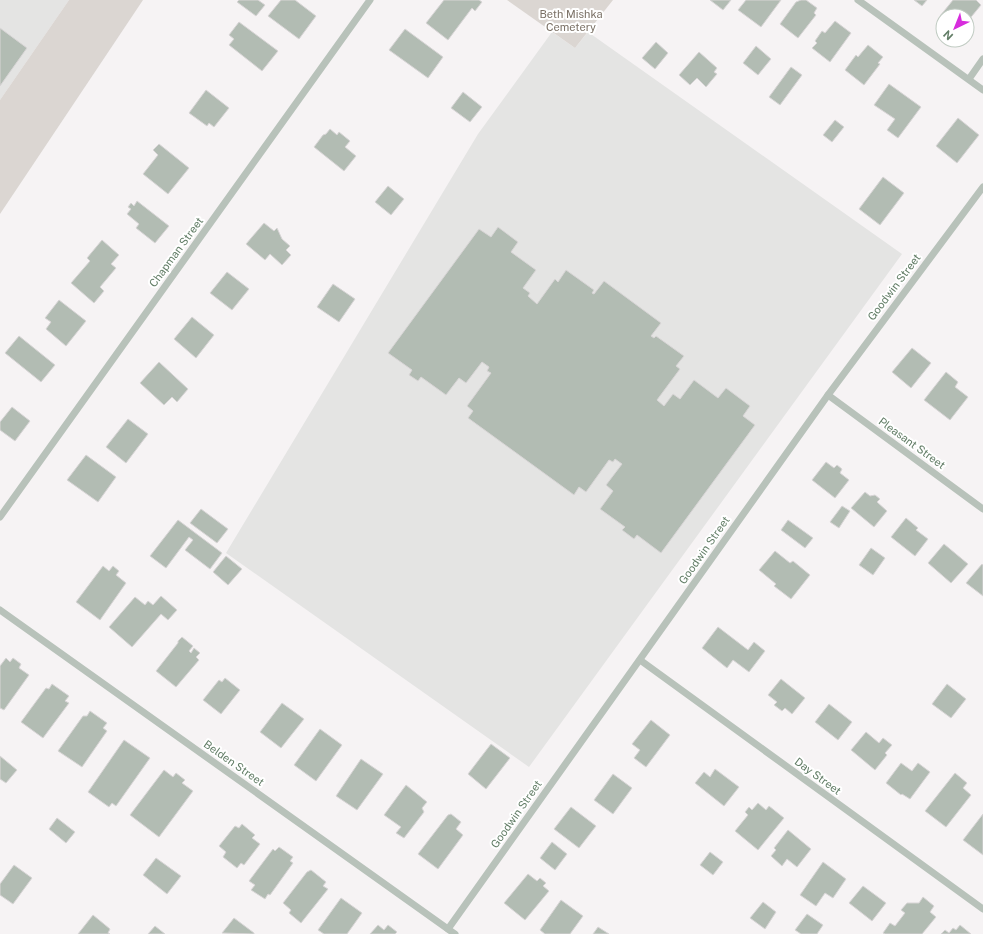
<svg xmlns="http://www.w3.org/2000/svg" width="983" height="934" font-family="'Public Sans',sans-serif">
<rect width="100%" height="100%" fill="#f6f3f4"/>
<g fill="#e4e4e3">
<path d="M0 0H69L0 100Z"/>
<path d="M552 32 575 48 588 32 902 254 529 767 226 553 478 134Z"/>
</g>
<g fill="#dbd6d2">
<path d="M69 0H143L0 214V100Z"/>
<path d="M507 0H613L575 48Z"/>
</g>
<g fill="#b2bcb3" stroke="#d8d5d6">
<path d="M239 0H258L265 5 256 16 237 2Z"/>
<path d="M281 0H295L316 16 299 39 268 16Z"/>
<path d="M444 0H479L482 2 475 11 472 8 448 40 426 23Z"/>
<path d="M710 0H731L723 10Z"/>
<path d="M746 0H781L761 27 738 10Z"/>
<path d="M801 0H806L817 8 814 13 816 15 798 38 780 24 796 2Z"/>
<path d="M914 0H927L922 6Z"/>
<path d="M953 0H976L981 5 967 22V16H943V18L940 16Z"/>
<path d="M835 21 851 33 830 62 812 48 817 43 815 41 822 31 825 33Z"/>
<path d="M239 22 278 51 262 71 229 45 234 39 229 35Z"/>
<path d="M0 28 27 48 0 86Z"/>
<path d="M405 29 443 57 428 78 389 50Z"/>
<path d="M656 42 668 53 655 69 642 58Z"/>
<path d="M868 45 883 57 878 63 880 64 864 85 845 70 856 55 858 57Z"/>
<path d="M756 46 771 59 758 75 743 63Z"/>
<path d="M699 52 717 68 714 72 717 74 706 87 697 78 690 85 679 75Z"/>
<path d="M791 67 802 75 780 105 769 97Z"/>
<path d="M889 84 921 107 898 138 887 130 895 119 874 105Z"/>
<path d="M206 90 229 108 214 127 209 123 207 126 189 113Z"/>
<path d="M463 92 482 107 470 122 451 108Z"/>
<path d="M958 118 979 135 957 163 936 146Z"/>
<path d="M835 120 844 127 832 142 823 135Z"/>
<path d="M330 129 337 135 339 132 350 141 345 147 356 156 344 171 314 147 323 135 326 134Z"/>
<path d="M159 144 189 168 168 194 143 174 158 155 153 150Z"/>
<path d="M883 177 904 193 880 225 859 209Z"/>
<path d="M388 186 404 199 391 215 375 202Z"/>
<path d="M137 201 169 226 155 243 136 228 139 224 127 214 131 209 128 207 131 203 134 206Z"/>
<path d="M264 223 274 231 277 228 282 239 290 246 286 250 291 255 282 265 270 254 265 260 246 244Z"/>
<path d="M498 227 518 242 511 252 536 270 523 288 530 293 528 296 537 304 555 279 558 282 566 270 594 290 592 293 594 294 604 281 661 323 651 336 654 338 656 336 684 356 676 366 680 369 657 400 664 406 673 394 680 399 694 380 718 398 726 388 750 406 743 416 755 425 661 553 637 535 634 539 622 530 625 527 600 509 613 491 606 485 622 464 615 459 613 462 609 460 586 492 579 487 574 495 468 418 473 411 467 406 491 373 487 371 489 367 482 362 466 383 459 378 446 395 421 377 418 381 409 375 412 370 388 353 479 229 491 237Z"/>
<path d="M102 240 119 255 111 264 116 268 100 287 104 291 94 303 71 283 90 261 87 258Z"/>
<path d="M227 272 249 289 232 310 210 293Z"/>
<path d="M333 284 355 299 339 322 317 307Z"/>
<path d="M59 300 86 321 66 346 46 329 51 322 45 318Z"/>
<path d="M192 317 214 335 196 358 174 339Z"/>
<path d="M19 336 55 365 41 382 5 353Z"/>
<path d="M912 348 931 363 911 388 892 372Z"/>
<path d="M159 362 188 389 177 402 172 397 164 405 140 383Z"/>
<path d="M946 372 958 382 955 387 968 397 950 420 924 400Z"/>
<path d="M12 407 30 421 15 441 0 430V422Z"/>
<path d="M128 419 148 434 126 463 106 447Z"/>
<path d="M86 455 116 477 98 502 67 480Z"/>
<path d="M826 462 834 468 837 465 842 469 840 473 849 480 835 498 812 480Z"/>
<path d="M865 492 870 496 875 495 880 499 877 502 887 511 874 527 851 508Z"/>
<path d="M842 506 850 511 839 528 830 522Z"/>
<path d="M201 509 228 529 217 543 190 523Z"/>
<path d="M906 518 918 528 916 530 928 539 915 556 891 537Z"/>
<path d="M178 520 222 553 210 569 185 550 193 540 189 537 166 568 150 556Z"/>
<path d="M788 520 813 538 805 548 781 530Z"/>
<path d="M944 544 968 564 951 583 928 563Z"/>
<path d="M871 548 885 558 873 575 859 565Z"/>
<path d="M775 551 790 563 793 561 810 575 791 599 774 586 776 584 759 570Z"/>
<path d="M226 556 242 569 228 585 213 572Z"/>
<path d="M982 564 983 565V596L966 583Z"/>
<path d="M103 566 109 571 113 566 119 571 116 575 126 583 100 620 76 602Z"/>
<path d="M161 596 177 610 168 620 161 614 132 647 109 627 135 597 145 605 148 601 153 605Z"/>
<path d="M718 627 748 650 754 642 765 651 749 672 733 660 727 668 702 648Z"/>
<path d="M182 637 193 646 189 651 191 653 194 648 200 653 196 657 199 660 176 687 156 671 178 643V641Z"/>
<path d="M6 658 10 662 13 658 21 664 19 668 29 675 4 710 0 708V666Z"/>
<path d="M225 678 240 690 221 714 203 700 219 680 222 682Z"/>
<path d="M781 679 805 698 792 714 785 708 782 711 774 705 777 702 768 695Z"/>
<path d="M52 684 69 696 65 701 69 703 43 738 21 722 46 688 49 689Z"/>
<path d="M947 684 966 699 951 718 932 704Z"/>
<path d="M282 703 304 719 281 748 260 732Z"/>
<path d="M829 704 852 722 838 740 815 722Z"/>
<path d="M90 711 107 723 103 728 107 731 82 767 58 751 83 716H87Z"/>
<path d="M651 720 670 735 646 767 634 758 640 750 632 744Z"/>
<path d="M320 729 342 745 316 781 294 765Z"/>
<path d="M866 732 879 743 883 738 892 745 885 753 887 755 875 770 851 750Z"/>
<path d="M124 740 150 758 116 806 112 803 109 807 88 792Z"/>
<path d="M491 744 510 758 486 789 468 774Z"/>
<path d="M0 756 17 770 6 783 0 779Z"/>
<path d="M361 759 383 774 357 810 336 796Z"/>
<path d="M901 763 912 771 918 763 930 772 910 799 902 794 901 795 886 783Z"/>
<path d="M715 769 739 787 724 806 695 783 704 772 710 777Z"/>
<path d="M164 770 173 777 176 773 185 780 182 783 193 791 159 837 130 815Z"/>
<path d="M955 773 967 783 963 788 971 795 946 827 925 811Z"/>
<path d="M613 774 632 788 613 814 594 800Z"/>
<path d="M406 785 427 802 422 808 424 812 404 838 396 833 401 827 384 815Z"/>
<path d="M758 803 766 810 769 806 784 818 758 850 735 831 748 815 745 812 749 807 752 810Z"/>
<path d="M571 807 596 826 579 848 554 829Z"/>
<path d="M451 814 461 822 456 829 463 835 438 869 418 854 448 815Z"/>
<path d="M983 814V855L963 840Z"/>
<path d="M57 818 75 832 66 843 49 829Z"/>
<path d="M242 824 255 835 252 838 260 844 244 865 241 863 237 868 223 857 226 852 219 846 235 826 239 828Z"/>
<path d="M788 830 811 849 797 867 787 859 782 866 771 856 776 850 774 848Z"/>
<path d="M552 842 567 854 555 870 540 858Z"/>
<path d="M279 847 293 857 290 861 293 863 270 895 268 894 265 899 251 890 255 885 249 881 273 849 275 851Z"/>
<path d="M710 852 723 862 713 875 700 865Z"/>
<path d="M156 858 181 876 167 894 143 875Z"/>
<path d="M823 862 846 879 833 898 825 893 816 906 800 895Z"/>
<path d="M14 865 32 878 13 904 0 895V884Z"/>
<path d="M311 870 326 882 323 886 328 889 301 923 289 913 291 910 283 903 307 872Z"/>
<path d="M528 874 537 881 540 878 546 883 543 886 549 891 525 920 504 903Z"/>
<path d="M863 886 886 903 872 921 849 903Z"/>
<path d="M923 897 934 906 930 912 936 917 922 934H885L883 933 890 923 895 926 905 913 901 910 907 903H919Z"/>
<path d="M341 898 362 913 347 934H324L318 930Z"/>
<path d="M561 900 583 916 570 934H545L540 930Z"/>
<path d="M763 902 776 912 765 929 750 918Z"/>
<path d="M807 914 823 925 817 934H801L795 930Z"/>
<path d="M93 915 110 929 108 933 110 934H78Z"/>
<path d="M234 918 254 933V934L222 933Z"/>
<path d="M378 925 384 930 388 925 397 932 395 934H370Z"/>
<path d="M960 925 971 934H941L945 930 949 933 953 928 956 930Z"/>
<path d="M155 926 165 934H148Z"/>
<path d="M598 927 609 934H593Z"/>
</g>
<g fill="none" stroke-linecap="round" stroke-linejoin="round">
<g stroke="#b8c2ba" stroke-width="7">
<path d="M858 0 983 90"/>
<path d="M969 79 983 59"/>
<path d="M828 395 983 509"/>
<path d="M0 517 370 0"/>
<path d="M0 610 455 934"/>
<path d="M640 660 983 909"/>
<path d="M448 929 828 395 983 187"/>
</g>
</g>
<g text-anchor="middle" stroke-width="4" stroke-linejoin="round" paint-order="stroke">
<g font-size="11" fill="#7a7065" stroke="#fff">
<text x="571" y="18">Beth Mishka<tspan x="571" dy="13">Cemetery</tspan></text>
</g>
<g font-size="11" fill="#627d66" stroke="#fff">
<text transform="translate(176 252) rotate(-54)" y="4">Chapman Street</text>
<text transform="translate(894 287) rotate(-53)" y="4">Goodwin Street</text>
<text transform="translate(912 443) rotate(36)" y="4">Pleasant Street</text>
<text transform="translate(704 550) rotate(-55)" y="4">Goodwin Street</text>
<text transform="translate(234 763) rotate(35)" y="4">Belden Street</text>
<text transform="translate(818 776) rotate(36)" y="4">Day Street</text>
<text transform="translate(516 814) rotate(-55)" y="4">Goodwin Street</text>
</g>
</g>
<g transform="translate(955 28) rotate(223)"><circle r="19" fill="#ffffff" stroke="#c0cbc2"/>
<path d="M0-3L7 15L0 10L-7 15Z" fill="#d72cdd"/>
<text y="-6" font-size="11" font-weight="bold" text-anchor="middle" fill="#627d66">N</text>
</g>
</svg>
